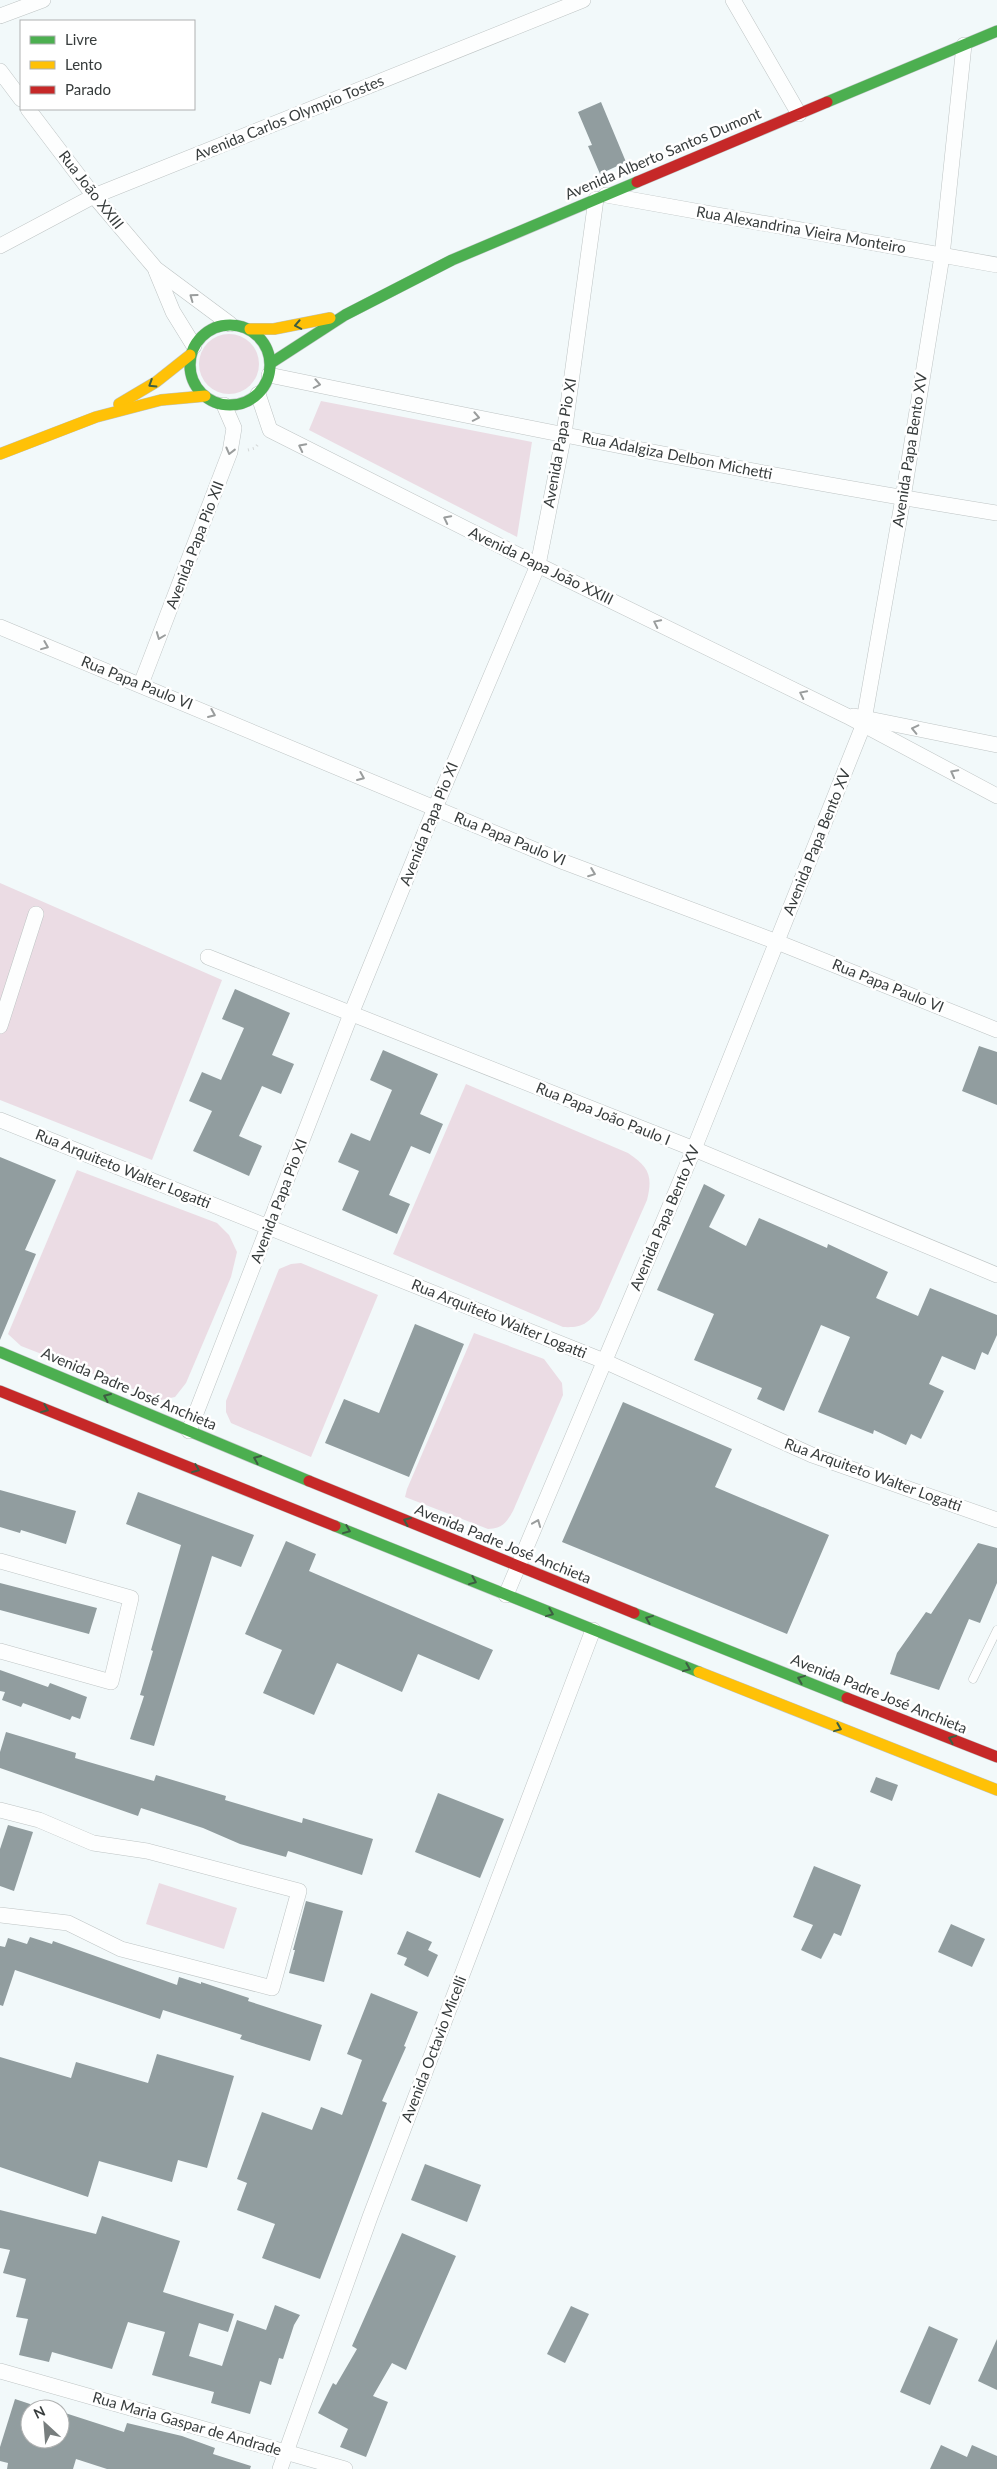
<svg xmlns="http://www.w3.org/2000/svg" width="997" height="2469" font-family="Lato,sans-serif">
<rect width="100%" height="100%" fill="#f2f9fa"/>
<g fill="#ebdce4">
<circle cx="229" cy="364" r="30"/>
<path d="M321 401 532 442 517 537 309 430Z"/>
<path d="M0 883 222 980 152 1160 0 1100Z"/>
<path d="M466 1084 628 1153C649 1167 653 1176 647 1200L599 1309C588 1324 581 1328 563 1327L393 1254Z"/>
<path d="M77 1170 217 1223 229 1235 237 1252 231 1277 186 1383 175 1397 161 1400 101 1377 21 1346 8 1334Z"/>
<path d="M301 1263 378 1295 311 1457 231 1423 226 1412V1401L279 1269 291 1264Z"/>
<path d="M474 1333 544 1359 562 1383 563 1395 513 1511C506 1523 503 1528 488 1529L405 1497 407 1489Z"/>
<path d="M159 1883 237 1908 224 1949 146 1924Z"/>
</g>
<g fill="#919d9f">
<path d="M601 102 626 162 600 174 588 146 592 145 578 112Z"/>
<path d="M235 989 290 1013 272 1055 294 1064 281 1094 262 1086 239 1136 262 1146 249 1176 193 1151 212 1111 189 1101 202 1072 221 1080 244 1028 222 1019Z"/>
<path d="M979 1046 997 1052V1105L962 1091Z"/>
<path d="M383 1050 438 1074 420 1114 443 1124 430 1154 411 1146 389 1195 410 1204 397 1234 342 1210 359 1171 338 1162 351 1133 370 1141 392 1090 370 1080Z"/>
<path d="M0 1157 56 1180 25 1250 36 1254 0 1340Z"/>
<path d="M704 1184 725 1195 709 1227 746 1246 759 1218 827 1248 828 1244 888 1272 876 1298 918 1316 930 1288 997 1315V1335L988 1355 982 1352 975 1370 942 1356 929 1384 944 1391 921 1439 911 1434 906 1445 874 1430 873 1434 818 1412 850 1337 821 1325 784 1411 757 1399 762 1388 694 1360 714 1314 657 1290Z"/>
<path d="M415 1324 464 1344 409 1477 325 1443 344 1399 379 1413Z"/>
<path d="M623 1402 732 1449 715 1487 829 1535 787 1634 562 1542Z"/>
<path d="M0 1490 76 1511 66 1544 21 1530 20 1533 0 1527Z"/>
<path d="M138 1492 254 1535 241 1567 212 1556 154 1746 130 1739 144 1696 140 1695 153 1651 151 1650 181 1545 126 1524Z"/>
<path d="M286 1541 316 1554 309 1571 493 1650 479 1680 418 1654 402 1692 337 1663 314 1715 263 1693 282 1650 245 1634Z"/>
<path d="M978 1543 997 1548V1583L980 1623 969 1619 939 1690 890 1674 897 1653 926 1612 931 1614Z"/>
<path d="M0 1583 97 1608 89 1634 0 1610Z"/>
<path d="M0 1670 48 1687 50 1683 87 1697 80 1719 72 1716 70 1720 23 1703 21 1707 2 1700 5 1692 0 1691Z"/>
<path d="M6 1732 76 1753 75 1758 154 1781 156 1775 226 1796 225 1800 302 1823 303 1818 373 1839 362 1875 288 1851 286 1857 240 1844 203 1828 141 1808 138 1816 0 1768V1752Z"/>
<path d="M876 1777 898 1785 892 1801 870 1792Z"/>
<path d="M438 1793 504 1819 480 1878 415 1852Z"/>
<path d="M8 1825 33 1832 14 1891 0 1886V1849Z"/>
<path d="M814 1866 861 1885 841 1936 834 1933 821 1959 801 1950 813 1925 793 1917Z"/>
<path d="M306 1901 343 1911 324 1982 289 1973 295 1950H293Z"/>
<path d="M951 1924 985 1939 972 1967 938 1952Z"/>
<path d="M407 1931 432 1942 428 1950 438 1955 428 1977 404 1965 407 1958 397 1954Z"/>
<path d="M30 1937 52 1944 53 1941 177 1985 179 1977 201 1984V1982L249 1998 248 2001 322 2025 310 2061 240 2039 242 2035 163 2010 160 2019 15 1970 3 2006 0 2005V1946L5 1947 8 1938 27 1944Z"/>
<path d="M371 1993 418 2012 404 2046 406 2047 382 2101 387 2103 320 2279 262 2258 275 2224 237 2210 247 2183 237 2179 262 2112 312 2130 321 2107 342 2115 362 2060 347 2054Z"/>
<path d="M157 2054 234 2076 207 2168 178 2160 172 2182 99 2161 88 2197 0 2167V2057L71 2078 76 2062 148 2083Z"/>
<path d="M425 2164 481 2185 467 2222 411 2200Z"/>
<path d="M0 2210 96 2234 102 2216 180 2241 163 2292 234 2314 228 2332 199 2323 189 2356 222 2366 237 2320 266 2330 275 2305 300 2315 294 2325 283 2359 279 2358 271 2385 260 2381 250 2414 211 2403 214 2392 152 2375 165 2332 128 2322 112 2369 52 2352 49 2362 19 2355 28 2319 16 2317 26 2279 3 2273 10 2250 0 2248Z"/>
<path d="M402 2233 456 2256 406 2370 392 2363 373 2396 388 2402 366 2457 340 2447 348 2429 318 2413 333 2383 336 2385 357 2349 352 2346Z"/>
<path d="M571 2306 589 2314 565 2363 547 2354Z"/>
<path d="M929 2326 958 2339 930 2405 900 2392Z"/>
<path d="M997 2339V2390L978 2381Z"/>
<path d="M15 2399 30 2404V2439H60L62 2412 124 2432 127 2423 182 2436 215 2448 213 2454 251 2466 250 2469H107L76 2459 73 2469H7L8 2463 0 2461V2447Z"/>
<path d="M941 2445 967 2457 972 2445 997 2456V2469H930Z"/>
</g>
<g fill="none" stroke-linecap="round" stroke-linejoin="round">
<defs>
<path id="lane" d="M973 1679 997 1630"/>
<g id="street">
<path d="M733 0 799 114"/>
<path d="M0 16 43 0"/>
<path d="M0 71 21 99"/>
<path d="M28 109 94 196 156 269 230 324"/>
<path d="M606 195 997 265"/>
<path d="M0 246 94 196 583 0"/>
<path d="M156 271 173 312 194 346"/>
<path d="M269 375C511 425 753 474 997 513"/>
<path d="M258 394 270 430 538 565 847 716 997 796"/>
<path d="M0 627 564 862 777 942 997 1030"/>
<path d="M141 684 230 452 234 428 224 405"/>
<path d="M854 716 997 745"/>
<path d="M208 957 694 1149 997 1275"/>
<path d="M0 1026 36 914"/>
<path d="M0 1120 604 1361 812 1455 997 1520"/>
<path d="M189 1431 351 1014 435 808 538 565 564 434 596 199"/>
<path d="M0 1561 131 1598 111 1682 0 1651"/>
<path d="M506 1595 694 1149 863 726 903 498 942 256 964 45"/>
<path d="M0 1810 39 1820 93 1843 147 1851 299 1891 272 1988 121 1949 68 1923 0 1915"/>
<path d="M0 2371 345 2469"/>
<path d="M280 2469 370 2217 593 1630"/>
</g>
<g id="fast">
<path d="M827 102 997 31"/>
<circle cx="230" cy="365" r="40"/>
<path d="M271 363 345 315 452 260 637 182"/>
<path d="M0 1352 309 1481"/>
<path d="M335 1526 699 1672"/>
<path d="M634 1613 847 1698"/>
</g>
<g id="slow">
<path d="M250 329H274L330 318"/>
<path d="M119 404 156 382 190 355"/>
<path d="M0 454 96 417 161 400 205 396"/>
<path d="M699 1672 997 1790"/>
</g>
<g id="jam">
<path d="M637 182 827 102"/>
<path d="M0 1391 335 1526"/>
<path d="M309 1481 634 1613"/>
<path d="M847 1698 997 1757"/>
</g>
</defs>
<use href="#lane" stroke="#bec4c4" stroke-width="9"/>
<use href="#street" stroke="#bec4c4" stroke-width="16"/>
<use href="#fast" stroke="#bec4c4" stroke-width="12"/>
<use href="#slow" stroke="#bec4c4" stroke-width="12"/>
<use href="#jam" stroke="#bec4c4" stroke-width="12"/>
<path stroke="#d4d7d7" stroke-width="3" stroke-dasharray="1 4" stroke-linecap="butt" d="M248 450 255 448 259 443"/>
<use href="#lane" stroke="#fdfefe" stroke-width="8"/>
<use href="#street" stroke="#fdfefe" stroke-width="15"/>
<use href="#fast" stroke="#4caf50" stroke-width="11"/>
<use href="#slow" stroke="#ffc107" stroke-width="11"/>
<use href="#jam" stroke="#c62828" stroke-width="11"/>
</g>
<defs><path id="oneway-chevron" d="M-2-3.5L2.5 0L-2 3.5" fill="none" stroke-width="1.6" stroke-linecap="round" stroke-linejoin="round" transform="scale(1.25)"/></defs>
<g stroke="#9a9d9d">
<use href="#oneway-chevron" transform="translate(193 297) rotate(-144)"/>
<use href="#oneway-chevron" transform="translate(317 384) rotate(11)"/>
<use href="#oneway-chevron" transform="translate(476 417) rotate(11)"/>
<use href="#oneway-chevron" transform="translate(302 447) rotate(-153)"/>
<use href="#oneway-chevron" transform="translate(230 451) rotate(104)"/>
<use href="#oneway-chevron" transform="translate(447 519) rotate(-153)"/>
<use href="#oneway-chevron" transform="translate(657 623) rotate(-154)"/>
<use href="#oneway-chevron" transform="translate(160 636) rotate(111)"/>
<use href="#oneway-chevron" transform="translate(45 646) rotate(22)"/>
<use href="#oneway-chevron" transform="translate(803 694) rotate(-154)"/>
<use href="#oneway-chevron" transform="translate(212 714) rotate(23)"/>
<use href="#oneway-chevron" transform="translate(915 729) rotate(-167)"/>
<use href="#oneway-chevron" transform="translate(954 773) rotate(-152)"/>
<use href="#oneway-chevron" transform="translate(361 777) rotate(23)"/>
<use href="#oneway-chevron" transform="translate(592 873) rotate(21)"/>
<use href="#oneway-chevron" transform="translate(537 1523) rotate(-68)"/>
</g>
<g stroke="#3d5e42">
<use href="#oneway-chevron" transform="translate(298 325) rotate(169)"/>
<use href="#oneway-chevron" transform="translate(152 384) rotate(148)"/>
<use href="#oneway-chevron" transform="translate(107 1397) rotate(-157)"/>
<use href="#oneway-chevron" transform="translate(45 1409) rotate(22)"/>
<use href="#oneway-chevron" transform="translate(257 1459) rotate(-157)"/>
<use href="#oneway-chevron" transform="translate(196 1469) rotate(22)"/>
<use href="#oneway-chevron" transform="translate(407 1521) rotate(-157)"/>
<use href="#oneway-chevron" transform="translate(347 1530) rotate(22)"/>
<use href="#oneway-chevron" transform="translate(473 1581) rotate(22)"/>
<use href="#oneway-chevron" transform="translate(550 1613) rotate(22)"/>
<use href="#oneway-chevron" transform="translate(649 1619) rotate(-158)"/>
<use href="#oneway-chevron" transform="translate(687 1668) rotate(22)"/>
<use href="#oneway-chevron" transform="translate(801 1679) rotate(-158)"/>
<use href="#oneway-chevron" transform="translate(838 1728) rotate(22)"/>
<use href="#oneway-chevron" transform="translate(952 1739) rotate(-158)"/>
</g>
<g text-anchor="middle" stroke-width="5" stroke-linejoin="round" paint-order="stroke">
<g font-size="15" fill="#373c3c" stroke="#fff">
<text transform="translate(289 118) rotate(-22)" y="5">Avenida Carlos Olympio Tostes</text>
<text transform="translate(663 154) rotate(-23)" y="5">Avenida Alberto Santos Dumont</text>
<text transform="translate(91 190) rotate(52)" y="5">Rua João XXIII</text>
<text transform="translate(801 230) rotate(10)" y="5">Rua Alexandrina Vieira Monteiro</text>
<text transform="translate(560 443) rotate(-80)" y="5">Avenida Papa Pio XI</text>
<text transform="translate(910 450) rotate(-81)" y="5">Avenida Papa Bento XV</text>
<text transform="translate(677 456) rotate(11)" y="5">Rua Adalgiza Delbon Michetti</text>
<text transform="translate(195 545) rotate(-69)" y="5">Avenida Papa Pio XII</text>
<text transform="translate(541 566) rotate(26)" y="5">Avenida Papa João XXIII</text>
<text transform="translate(137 683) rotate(22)" y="5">Rua Papa Paulo VI</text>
<text transform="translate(429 824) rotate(-68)" y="5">Avenida Papa Pio XI</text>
<text transform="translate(510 839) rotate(22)" y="5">Rua Papa Paulo VI</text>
<text transform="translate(817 842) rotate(-68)" y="5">Avenida Papa Bento XV</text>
<text transform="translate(888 986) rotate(22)" y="5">Rua Papa Paulo VI</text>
<text transform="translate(603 1114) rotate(22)" y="5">Rua Papa João Paulo I</text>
<text transform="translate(123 1169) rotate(22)" y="5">Rua Arquiteto Walter Logatti</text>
<text transform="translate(279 1201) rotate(-69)" y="5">Avenida Papa Pio XI</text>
<text transform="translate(665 1218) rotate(-67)" y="5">Avenida Papa Bento XV</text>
<text transform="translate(499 1319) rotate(22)" y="5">Rua Arquiteto Walter Logatti</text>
<text transform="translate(129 1389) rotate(23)" y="5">Avenida Padre José Anchieta</text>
<text transform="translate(873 1475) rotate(20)" y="5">Rua Arquiteto Walter Logatti</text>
<text transform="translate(503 1544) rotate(22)" y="5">Avenida Padre José Anchieta</text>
<text transform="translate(879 1694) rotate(22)" y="5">Avenida Padre José Anchieta</text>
<text transform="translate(434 2049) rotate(-69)" y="5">Avenida Octavio Micelli</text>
<text transform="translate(187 2424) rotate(16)" y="5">Rua Maria Gaspar de Andrade</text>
</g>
</g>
<rect x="20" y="20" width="175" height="90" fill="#ffffff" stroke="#afb1b1"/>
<rect x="30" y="36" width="25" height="8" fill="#4caf50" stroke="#afb1b1"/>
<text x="65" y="45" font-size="15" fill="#373c3c">Livre</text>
<rect x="30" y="61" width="25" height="8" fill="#ffc107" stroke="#afb1b1"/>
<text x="65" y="70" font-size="15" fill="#373c3c">Lento</text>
<rect x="30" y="86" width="25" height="8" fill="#c62828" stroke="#afb1b1"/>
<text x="65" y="95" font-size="15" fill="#373c3c">Parado</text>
<g transform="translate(45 2424) rotate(334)"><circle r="24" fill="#ffffff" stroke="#afb1b1"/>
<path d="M0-4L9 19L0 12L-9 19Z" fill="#787e7e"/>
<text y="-8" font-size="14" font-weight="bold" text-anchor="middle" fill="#373c3c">N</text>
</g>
</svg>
